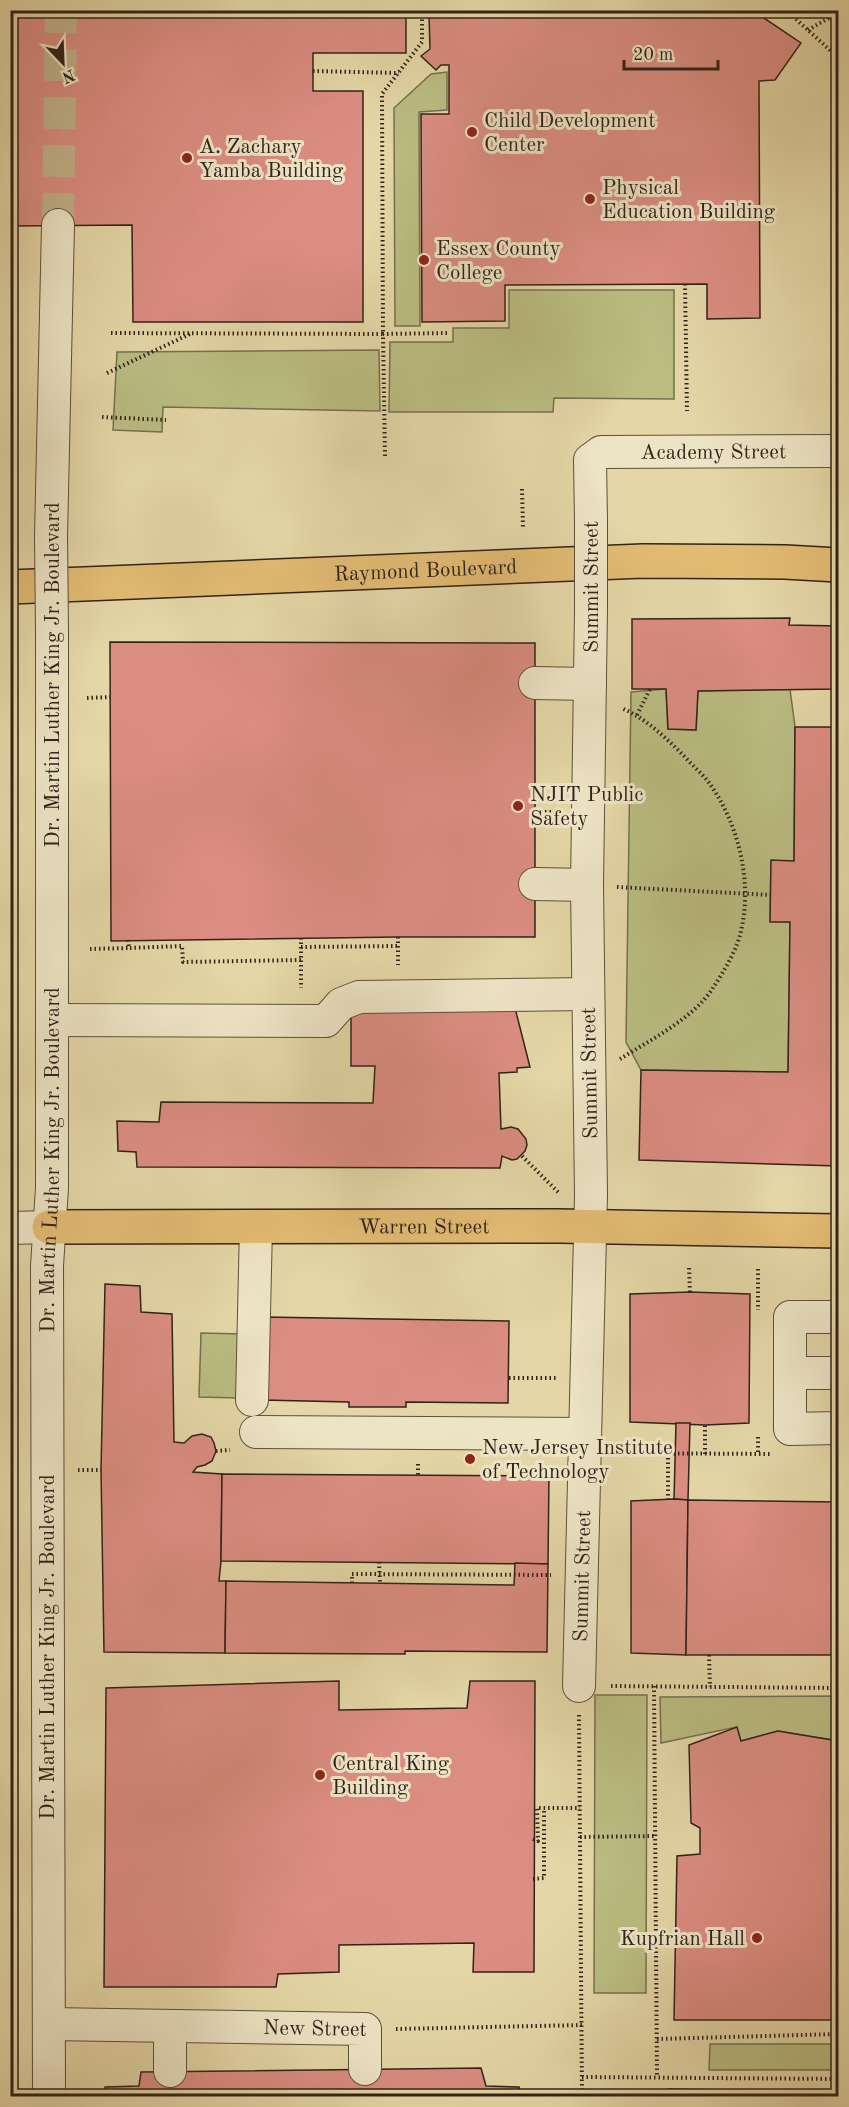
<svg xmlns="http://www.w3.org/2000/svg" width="849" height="2107" font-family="'Old Standard TT',serif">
<rect width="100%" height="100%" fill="#e4d6a6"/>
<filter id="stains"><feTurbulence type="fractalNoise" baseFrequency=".00333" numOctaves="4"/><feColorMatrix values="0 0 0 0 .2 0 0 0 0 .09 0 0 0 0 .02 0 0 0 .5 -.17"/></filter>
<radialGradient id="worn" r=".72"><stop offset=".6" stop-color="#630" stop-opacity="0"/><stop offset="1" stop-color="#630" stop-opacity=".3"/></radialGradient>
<g fill="#babc82" stroke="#75704e" stroke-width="1.5">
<path d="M447 72V110L419 112 420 326H395L394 108 431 74Z"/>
<path d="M509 290H674V399L554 398 553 412H389L390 342H453V328H509Z"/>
<path d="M379 350 380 411 163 407 162 432 113 430 117 352Z"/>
<path d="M666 689 668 729 696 730 698 691 790 689 795 727 794 861H771L770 921 790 922 788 1072 641 1070 626 1042 631 692Z"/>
<path d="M201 1333 242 1334 240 1398 199 1397Z"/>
<path d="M595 1695H647L646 1993H594Z"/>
<path d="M838 1696V1741L778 1731 741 1741 736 1727 661 1743 660 1697Z"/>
<path d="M710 2044H838V2070H709Z"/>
</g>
<g fill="#db8d81" stroke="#30231a" stroke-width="1.5">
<path d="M10 10H406V53H313V91H363V322H133L132 225 10 226Z"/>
<path d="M452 10H752L801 43 775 80 759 81 760 318 707 319V284L505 285V321L422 322 421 114H449V65H441L436 70 421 56 430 49 429 14H452Z"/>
<path d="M790 618 789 625 838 626V689L698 691 696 730 668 729 666 689H632V619Z"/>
<path d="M110 642 535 643V937H398L111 941Z"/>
<path d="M795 727H838V1166L639 1160 641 1070 788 1072 790 922H770L771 860 794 861Z"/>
<path d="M514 1004 530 1067 517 1068V1072L499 1073 501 1129 511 1127 518 1129 526 1139 527 1145 525 1151 517 1159 512 1160 502 1156 500 1168 137 1167 136 1152 118 1151 117 1121 159 1122 161 1102 373 1103 375 1066H351V1011Z"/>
<path d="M105 1284 140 1286 141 1312 172 1314 174 1442 184 1443 192 1436 202 1434 211 1437 214 1443 216 1451 212 1461 205 1465 197 1467 193 1472 222 1474 221 1561 219 1581H226L225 1653 104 1652 101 1470Z"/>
<path d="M690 1292 750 1294 749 1423 705 1425 630 1422V1294Z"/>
<path d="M263 1317 509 1321 508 1403 406 1402V1407H349V1402L262 1400Z"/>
<path d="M676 1423H690L688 1500 674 1499Z"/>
<path d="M222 1474 549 1476 548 1564 221 1561Z"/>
<path d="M674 1499 688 1500 686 1655 631 1653V1501Z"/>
<path d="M688 1500 838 1502V1655H686Z"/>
<path d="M515 1563 548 1564 547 1652 405 1651V1654L225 1653 226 1581 514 1585Z"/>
<path d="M339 1681V1710L467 1708 470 1681H535L534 1972H473L474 1943 339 1945V1972L278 1974 276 1987H104L106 1688Z"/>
<path d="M737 1727 741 1741 778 1731 838 1741V2020H674L677 1856 700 1854V1828L691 1823 689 1745Z"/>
<path d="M481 2068 486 2086 519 2087 521 2096H105V2087L139 2086 141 2072Z"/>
<path d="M668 2089 838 2092V2096H668Z"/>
</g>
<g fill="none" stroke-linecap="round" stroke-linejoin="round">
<path stroke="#c0b28a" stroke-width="32" stroke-dasharray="32 16" stroke-linecap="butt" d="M58 225 61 10"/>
<defs>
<g id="minor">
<path id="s1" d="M591 522 590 460 601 452 838 451"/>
<path d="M51 536 58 225"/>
<path d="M535 683 590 684"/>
<path d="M535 884 587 885"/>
<path d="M52 1020 326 1021 341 1004 359 997 587 994"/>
<path d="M10 1228 49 1227"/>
<path d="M838 1317H790V1429L838 1428"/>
<path d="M790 1373H838"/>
<path d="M252 1400 256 1227"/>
<path d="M256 1432 585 1434"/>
<path id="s2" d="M579 1686 591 1194 587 885 591 609"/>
<path d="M49 2024 365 2029V2069"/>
<path d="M170 2071V2026"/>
<path id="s3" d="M49 2096 47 1266 52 1188V632"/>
</g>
<g id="major">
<path id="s4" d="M10 587 643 561 785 562 838 565"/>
<path id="s5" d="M49 1227 559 1226 838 1231"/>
</g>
</defs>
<use href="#minor" stroke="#5d503d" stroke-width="34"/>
<use href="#major" stroke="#30231a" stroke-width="36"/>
<g stroke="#30231a" stroke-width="4" stroke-dasharray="1.5 3" stroke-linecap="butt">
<path d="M786 10 832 52H838"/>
<path d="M808 30 838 13"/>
<path d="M313 71 399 73"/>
<path d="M685 284 687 411"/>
<path d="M111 333 383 334 382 94 422 42V10"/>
<path d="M107 373 190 334"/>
<path d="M102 417 166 420"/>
<path d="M385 456 383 334 447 333"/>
<path d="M522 489 523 528"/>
<path d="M87 698 110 697"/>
<path d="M637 715 650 689"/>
<path d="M536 812H557"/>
<path d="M617 887 771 895"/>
<path d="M398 937V965"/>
<path d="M301 938V988"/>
<path d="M128 940 129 948 182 946 183 962 301 960"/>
<path d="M301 947 398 946"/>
<path d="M90 949 129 948"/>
<path d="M620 1059C650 1040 694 1018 713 988 724 971 737 950 741 931 753 881 738 821 707 780 700 772 692 765 685 757 666 738 646 718 621 708"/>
<path d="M522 1156 559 1193"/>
<path d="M689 1268 690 1292"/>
<path d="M758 1269V1310"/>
<path d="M509 1378H556"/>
<path d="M758 1437V1454"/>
<path d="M216 1451 230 1450"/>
<path d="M615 1453 770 1454"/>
<path d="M705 1454V1425"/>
<path d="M418 1464V1475"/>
<path d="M78 1470H101"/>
<path d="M668 1500V1454"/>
<path d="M379 1562 380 1583"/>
<path d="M352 1583V1574L551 1575"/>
<path d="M709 1655 710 1687"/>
<path d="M611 1686 838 1688"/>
<path d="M654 1686 657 2077"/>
<path d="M579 1715 582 2096"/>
<path d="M580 1837 655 1836"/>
<path d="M533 1839 538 1841 537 1808H580"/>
<path d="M533 1879 544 1878V1808"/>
<path d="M396 2029 582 2025"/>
<path d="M657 2039 838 2034"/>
<path d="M582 2077 838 2079"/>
</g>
<use href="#minor" stroke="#ede4c5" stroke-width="32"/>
<use href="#major" stroke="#e2bb73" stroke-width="33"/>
<defs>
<g id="minor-bridge">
<path d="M51 536 52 632"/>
<path d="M591 609V522"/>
</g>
</defs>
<use href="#minor-bridge" stroke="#5d503d" stroke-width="34" stroke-linecap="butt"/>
<use href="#minor-bridge" stroke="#ede4c5" stroke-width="32"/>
</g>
<g fill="#8f2418" stroke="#ede4c5" stroke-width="2">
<circle cx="472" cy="132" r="6"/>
<circle cx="187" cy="158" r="6"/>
<circle cx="590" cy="199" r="6"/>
<circle cx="424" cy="260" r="6"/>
<circle cx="518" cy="806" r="6"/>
<circle cx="470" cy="1459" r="6"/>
<circle cx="320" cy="1775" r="6"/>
<circle cx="757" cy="1938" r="6"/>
</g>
<g text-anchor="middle" stroke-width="6" stroke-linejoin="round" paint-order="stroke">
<g font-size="21" fill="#30231a" stroke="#ede4c5" text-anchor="start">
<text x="484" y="127">Child Development<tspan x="484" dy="24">Center</tspan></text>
<text x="199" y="153">A. Zachary<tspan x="199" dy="24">Yamba Building</tspan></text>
<text x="602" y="194">Physical<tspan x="602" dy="24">Education Building</tspan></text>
<text x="436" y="255">Essex County<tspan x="436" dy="24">College</tspan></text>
<text x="530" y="801">NJIT Public<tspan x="530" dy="24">Safety</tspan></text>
<text x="482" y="1454">New Jersey Institute<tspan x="482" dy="24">of Technology</tspan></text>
<text x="332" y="1770">Central King<tspan x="332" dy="24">Building</tspan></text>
<text x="745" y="1945" text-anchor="end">Kupfrian Hall</text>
</g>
<g font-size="21" fill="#30231a" stroke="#ede4c5">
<text dy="7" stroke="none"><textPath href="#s1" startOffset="188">Academy Street</textPath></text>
<text dy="7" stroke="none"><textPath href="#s4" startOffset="416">Raymond Boulevard</textPath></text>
<text transform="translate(591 587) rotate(-90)" y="7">Summit Street</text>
<text transform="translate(52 675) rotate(-90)" y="7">Dr. Martin Luther King Jr. Boulevard</text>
<text transform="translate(589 1073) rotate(-91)" y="7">Summit Street</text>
<text dy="7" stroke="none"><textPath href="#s3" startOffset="936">Dr. Martin Luther King Jr. Boulevard</textPath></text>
<text dy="7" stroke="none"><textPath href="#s5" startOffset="375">Warren Street</textPath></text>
<text dy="7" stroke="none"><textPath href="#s2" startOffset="110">Summit Street</textPath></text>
<text transform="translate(47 1647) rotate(-90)" y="7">Dr. Martin Luther King Jr. Boulevard</text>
<text transform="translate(315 2028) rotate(1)" y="7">New Street</text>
</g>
</g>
<rect width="849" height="2107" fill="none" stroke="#e4d6a6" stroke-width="36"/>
<rect x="12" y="12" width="825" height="2083" fill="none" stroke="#30231a" stroke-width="3"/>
<rect x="18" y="18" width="813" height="2071" fill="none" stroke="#30231a" stroke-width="1.5"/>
<g transform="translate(63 63) rotate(157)" stroke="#ede4c5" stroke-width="4.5" paint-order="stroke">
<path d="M0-4.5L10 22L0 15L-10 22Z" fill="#30231a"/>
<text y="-9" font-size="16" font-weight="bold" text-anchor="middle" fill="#30231a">N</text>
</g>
<path d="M624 60v9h94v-9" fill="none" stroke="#30231a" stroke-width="3"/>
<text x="633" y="60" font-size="18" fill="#30231a" stroke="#ede4c5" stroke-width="4.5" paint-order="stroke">20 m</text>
<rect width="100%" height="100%" filter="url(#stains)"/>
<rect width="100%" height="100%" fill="url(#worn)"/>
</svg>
